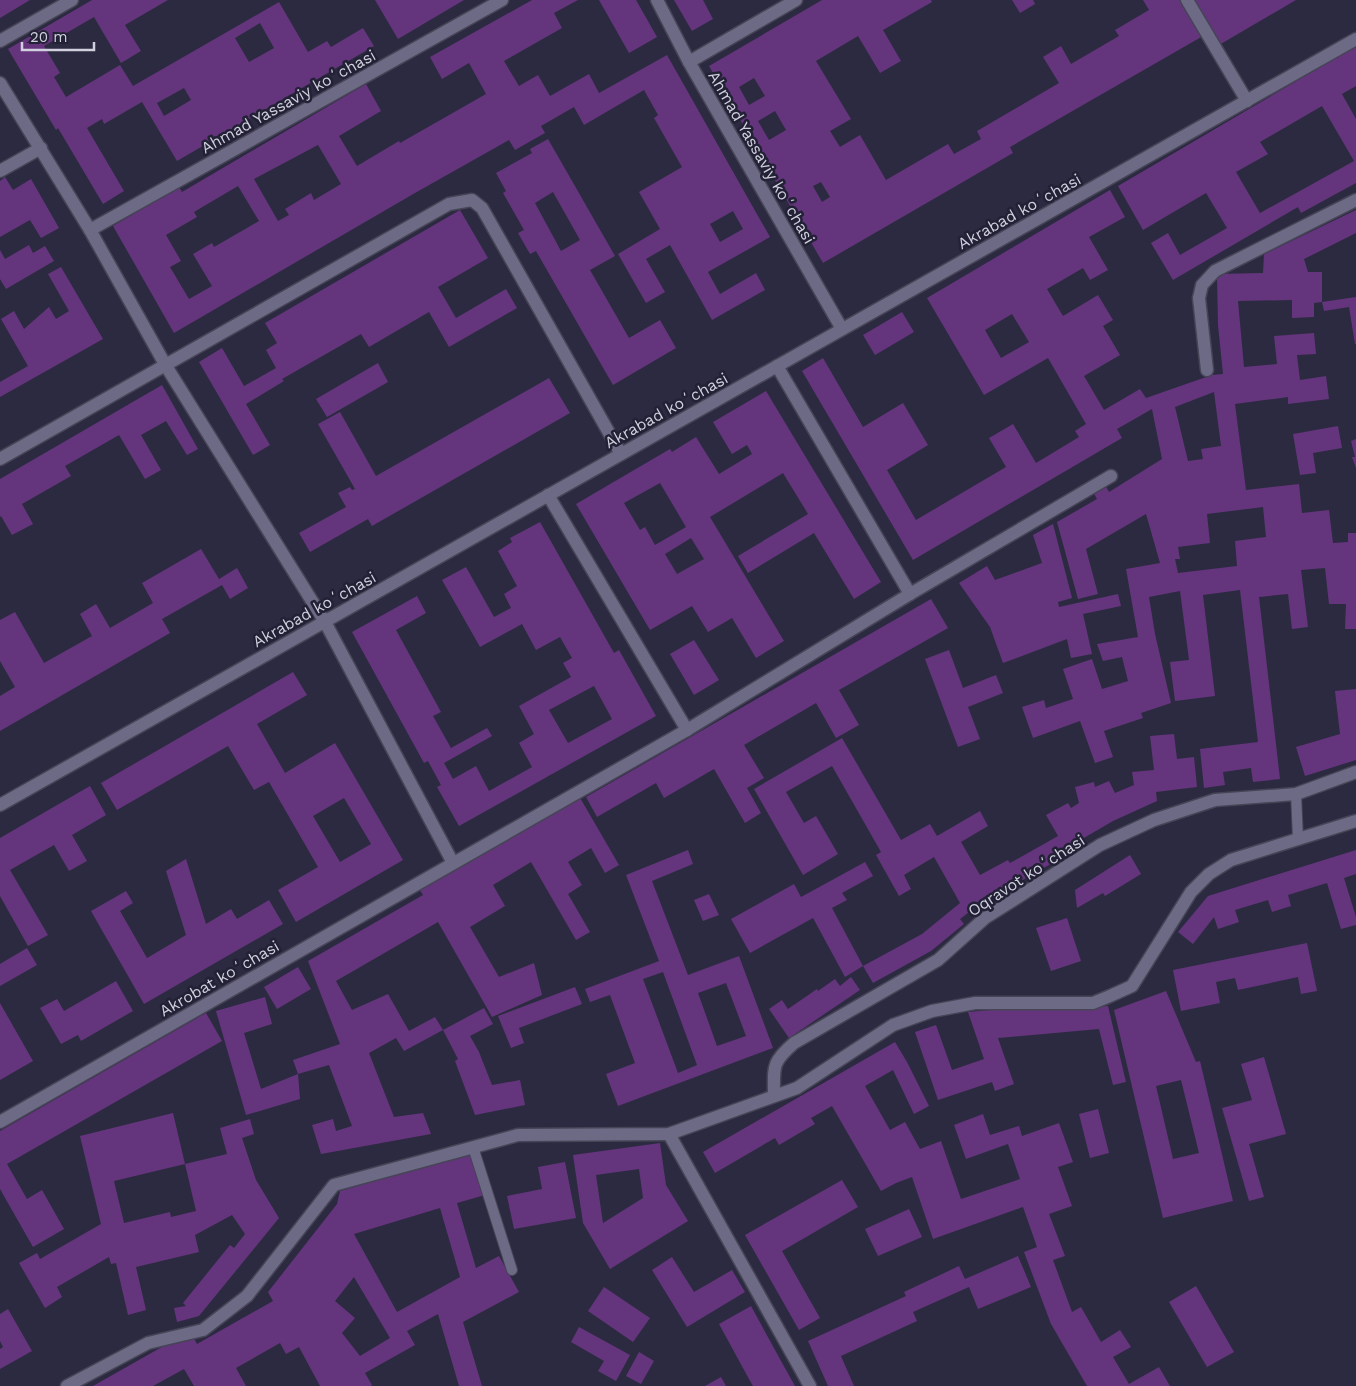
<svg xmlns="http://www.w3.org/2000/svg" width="1356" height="1386" font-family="'Work Sans',sans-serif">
<rect width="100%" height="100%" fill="#2c2a40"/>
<g fill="#64357c" fill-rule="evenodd">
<path d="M0 0H30L0 18Z"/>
<path d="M92 0H168L125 25 141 51 121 63 94 17 44 46 60 73 54 77 66 97 120 65 133 86 279 2 308 52 327 41 331 47 363 28 374 46 177 161 142 102 104 124 102 119 87 128 124 191 103 204 58 128 56 130 8 49ZM260 23 274 48 249 62 235 38ZM184 88 191 100 164 116 157 103Z"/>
<path d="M375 0H464L398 39Z"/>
<path d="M532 0H578L554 13 562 28 504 61 519 86 538 75 550 96 589 74 599 93 667 55 770 237 708 272 720 294 756 273 765 290 712 320 670 245 646 259 665 292 646 303 618 254 660 229 639 192 682 167 654 118 658 115 644 90 584 125 574 107 541 126 545 133 515 150 509 140 415 193 174 333 113 226 179 187 182 192 366 84 381 111 339 136 357 166 399 141 400 143 486 94 469 63 442 79 430 57ZM318 145 341 184 314 200 311 193 285 209 289 215 278 221 254 179ZM238 186 259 221 214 247 212 243 193 254 212 286 189 299 170 267 181 261 166 235 197 217 194 212ZM733 211 743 229 720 242 710 224Z"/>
<path d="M599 0H636L657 37 629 53Z"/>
<path d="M674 0H703L713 19 692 31Z"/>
<path d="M822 0H931L932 2 883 30 901 61 880 73 858 36 816 61 851 119 830 131 840 147 860 135 886 180 948 144 954 154 981 139 977 131 1059 83 1043 57 1061 46 1071 64 1119 36 1115 30 1149 10 1143 0H1183L1203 36 1010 147 1013 153 823 263 709 66ZM754 78 765 96 749 105 739 87ZM775 111 786 130 769 140 758 121ZM821 182 830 197 822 202 813 186Z"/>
<path d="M1012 0H1033L1035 4 1020 13Z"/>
<path d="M1193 0H1296L1219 45Z"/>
<path d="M1356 46V86L1342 94 1356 119V183L1301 213 1298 207 1173 280 1151 243 1168 233 1180 255 1227 228 1206 193 1143 230 1118 186ZM1322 106 1354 161 1260 213 1236 172 1268 154 1260 142Z"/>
<path d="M548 139 615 256 590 270 629 338 660 320 676 348 613 385 536 251 530 254 518 233 524 230 503 193 506 191 496 173 532 153 530 149ZM553 192 580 240 561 251 535 203Z"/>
<path d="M5 177 13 190 31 179 59 228 41 238 30 220 0 237V181Z"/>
<path d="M1110 190 1125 217 1089 237 1108 270 1090 280 1083 268 1047 289 1063 316 1098 295 1113 320 1103 326 1120 355 1084 376 1104 410 1140 389 1146 398 1212 375 1223 374 1218 325 1217 274 1263 273 1264 254 1356 210V233L1304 259 1308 272H1322V302L1314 303V317L1292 318V300L1238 301 1244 367 1277 364 1274 336 1314 333 1316 354 1297 355 1300 380 1326 376 1329 399 1288 404V397L1235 404 1246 490 1299 484 1302 513 1329 510 1333 543 1348 542V533H1356V629H1345L1346 604H1329L1325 568 1301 570 1308 627 1292 629 1288 594 1259 597 1280 779 1253 782 1251 768 1223 772 1225 785 1204 788 1200 749 1258 742 1240 590 1203 595 1215 696 1175 701 1170 662 1189 660 1180 591 1149 597 1155 634 1171 703 1141 713 1143 718 1104 731 1113 757 1095 763 1080 721 1033 738 1022 707 1044 700 1046 708 1073 699 1063 669 1092 659 1102 689 1128 681 1122 657 1103 661 1097 644 1138 637 1126 569 1160 563 1146 514 1086 549 1098 594 1078 599 1057 522 1097 499 1092 490 1104 483 1109 492 1162 459 1152 409 1117 429 1122 438 913 560 802 371 823 358 863 427 903 403 928 445 887 470 916 520 1006 467 989 438 1013 424 1036 463 1079 437 1075 431 1086 424 1048 358 984 395 927 298ZM1012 314 1029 342 1001 358 985 330ZM1214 392 1221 446 1201 449 1203 459 1188 461 1175 407ZM1263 507 1266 537 1235 541 1237 566 1178 573 1175 559H1180L1178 547 1210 543 1207 514Z"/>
<path d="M460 210 488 258 438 287 456 318 506 289 517 308 449 347 429 312 369 347 361 334 282 379 284 381 246 404 270 445 253 455 199 362 222 348 244 386 276 368 266 350 277 343 265 323Z"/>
<path d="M29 245 33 253 45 246 54 261 6 289 0 279V250L5 259Z"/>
<path d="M61 267 103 339 0 397V382L28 366 1 319 14 311 24 329 49 307 56 319 69 311 48 274Z"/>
<path d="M1356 297V344H1355L1349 307 1324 311 1322 302Z"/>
<path d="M902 312 914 332 875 355 863 335Z"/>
<path d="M378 363 388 382 327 417 316 399Z"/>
<path d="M549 378 570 413 372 526 368 519 310 552 299 533 346 507 338 493 350 487 352 490 355 489 318 424 340 412 376 476Z"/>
<path d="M162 385 198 449 187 455 166 421 141 435 161 470 145 479 119 435 65 466 71 476 22 504 33 524 12 535 1 516 0 517V479Z"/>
<path d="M766 391 881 582 854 599 814 533 748 573 738 556 808 514 783 473 710 517 784 641 756 658 732 618 708 632 692 606 650 630 576 504 670 449 672 452 696 437 719 474 752 454 747 445 732 454 713 422ZM660 483 686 527 655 545 645 527 640 530 624 503ZM691 538 704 559 677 574 665 554Z"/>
<path d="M1338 426 1342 448 1313 453 1316 473 1300 475 1293 434Z"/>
<path d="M1356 439V468L1352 457H1355L1351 441Z"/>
<path d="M540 522 614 653 619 650 656 716 459 826 437 787 441 785 428 761 424 763 352 632 417 596 426 613 396 630 441 712 433 716 451 748 487 728 492 736 444 763 453 779 476 766 489 791 532 767 519 743 534 734 519 706 571 677 563 663 572 658 560 637 536 650 522 624 480 647 442 580 466 567 494 617 511 608 504 594 517 586 498 551 512 542 510 538ZM594 686 612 719 568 743 549 710Z"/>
<path d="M1053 524 1072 598 1058 602 1059 607 1118 594 1121 606 1083 614 1092 654 1071 658 1067 639 1003 663 990 627 959 583 987 566 995 580 1042 563 1033 535Z"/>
<path d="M201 549 219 579 237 568 248 588 230 599 222 585 162 619 170 633 0 731V696L15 687 0 661V620L15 612 44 663 92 636 80 614 96 604 110 628 153 603 142 583Z"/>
<path d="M931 599 948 628 839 690 859 725 836 738 816 703 744 745 764 778 747 788 761 813 745 823 714 769 664 798 656 783 597 817 586 797Z"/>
<path d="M694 640 719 680 694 695 670 654Z"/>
<path d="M949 650 963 688 996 675 1003 693 968 707 980 739 958 747 925 659Z"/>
<path d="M293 672 307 695 257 724 285 773 335 743 403 860 296 922 278 890 318 867 269 782 254 790 228 746 117 810 101 783ZM344 798 371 844 340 862 313 816Z"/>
<path d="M1356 689V760L1305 776 1296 747 1340 734 1335 691Z"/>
<path d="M1174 734 1177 759 1194 757 1197 787 1156 792 1157 801 1113 821 1065 849 1068 854 977 906 960 919 964 924 931 951 873 983 863 966 845 977 813 918 750 953 731 919 794 884 801 897 865 862 873 876 842 893 847 900 832 908 863 966 922 934 960 903 934 857 904 875 911 889 899 896 876 855 881 852 832 766 786 792 804 823 816 816 838 854 803 875 754 789 842 738 901 840 930 824 937 836 980 811 988 826 961 842 980 875 1008 860 1010 863 1058 836 1046 815 1068 803 1071 808 1079 803 1075 787 1094 782 1095 787 1109 781 1115 793 1134 785 1132 772 1154 770 1150 736Z"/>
<path d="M90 786 106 815 72 835 87 861 69 871 54 845 10 870 48 935 28 946 0 896V838Z"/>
<path d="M579 796 619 865 605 873 591 848 568 862 582 885 568 894 590 932 576 940 531 862 493 885 505 906 470 927 499 977 534 963 542 995 492 1017 438 922 336 981 352 1010 388 994 409 1031 435 1017 443 1030 404 1051 396 1038 369 1053 394 1117 423 1113 431 1134 321 1154 312 1125 333 1119 336 1131 352 1126 329 1065 298 1074 293 1060 340 1044 308 961 423 895 419 889Z"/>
<path d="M688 850 693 864 652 881 688 975 739 956 773 1048 618 1106 606 1074 635 1063 610 995 590 1002 585 989 659 961 626 875ZM663 972 697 1065 678 1073 643 979ZM726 983 746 1036 717 1046 698 993Z"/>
<path d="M1356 850V874L1344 878 1356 917V925L1341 929 1327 883 1288 895 1291 906 1272 912 1268 900 1235 910 1239 922 1218 929 1214 917 1193 944 1178 932 1208 896Z"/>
<path d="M1130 855 1141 874 1105 896 1103 893 1077 908 1075 890Z"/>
<path d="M186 859 206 924 231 909 237 919 269 900 283 924 144 1004 91 911 126 891 133 903 120 911 147 958 186 935 166 871Z"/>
<path d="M709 894 719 915 703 921 694 900Z"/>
<path d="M1067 918 1081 961 1051 971 1036 928Z"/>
<path d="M1307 943 1317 991 1301 994 1298 977 1238 990 1235 978 1216 982 1220 1003 1181 1011 1173 970Z"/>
<path d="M27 948 37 965 0 986V964Z"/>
<path d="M298 967 311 989 277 1009 264 987Z"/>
<path d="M851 977 860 990 789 1038 769 1009 782 1000 788 1009 817 989 818 991 835 979 840 986Z"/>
<path d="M116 981 133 1011 81 1041 78 1035 61 1044 40 1008 57 999 64 1011Z"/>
<path d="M575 987 582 1004 519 1028 524 1043 511 1048 498 1016Z"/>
<path d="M1166 991 1196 1062 1200 1061 1233 1201 1163 1218 1114 1010ZM1181 1080 1199 1153 1173 1159 1156 1086Z"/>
<path d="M265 997 272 1024 244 1033 261 1089 298 1074 300 1099 246 1115 216 1011Z"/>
<path d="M0 1003 33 1061 0 1080Z"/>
<path d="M1062 1004 1063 1010 1108 1006 1126 1082 1113 1085 1099 1029 998 1038 1014 1084 995 1091 992 1082 938 1100 915 1032 936 1025 952 1070 984 1059 968 1012Z"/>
<path d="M484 1008 493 1024 470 1036 479 1052 492 1085 520 1080 525 1105 475 1115 455 1061 458 1059 443 1030Z"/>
<path d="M206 1013 222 1041 7 1164 27 1199 42 1190 64 1229 33 1247 0 1189V1131Z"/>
<path d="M895 1042 907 1062 929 1106 914 1114 893 1070 865 1086 890 1130 905 1122 920 1149 941 1141 961 1199 1020 1179 1008 1144 966 1159 954 1125 983 1114 990 1135 1019 1126 1022 1136 1059 1123 1073 1162 1058 1167 1072 1206 1049 1214 1065 1256 1053 1260 1072 1312 1081 1307 1101 1342 1120 1330 1131 1347 1113 1357 1129 1384 1159 1367 1170 1386H1087L1051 1324 1024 1252 1037 1247 1023 1207 933 1239 912 1177 896 1183 881 1191 832 1106 811 1118 815 1124 779 1145 775 1138 715 1173 703 1152Z"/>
<path d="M1264 1057 1286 1134 1249 1144 1264 1197 1249 1201 1222 1108 1252 1100 1241 1064Z"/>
<path d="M1098 1109 1109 1153 1090 1158 1079 1114Z"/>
<path d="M173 1113 185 1164 227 1154 220 1128 250 1119 254 1134 242 1138 256 1180 279 1218 199 1316 177 1322 174 1308 186 1306 183 1303 230 1245 234 1248 245 1234 232 1215 195 1235 199 1252 136 1267 146 1310 128 1315 116 1263 111 1264 109 1257 57 1287 62 1297 45 1308 19 1263 37 1253 40 1259 101 1224 80 1136ZM185 1164 196 1211 171 1217 170 1212 124 1223 114 1181Z"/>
<path d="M660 1143 666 1185 688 1221 610 1269 583 1223 573 1155ZM639 1169 643 1198 603 1223 596 1175Z"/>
<path d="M472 1153 485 1195 457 1203 476 1268 499 1256 519 1292 463 1322 482 1386H459L438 1314 407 1331 415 1345 365 1373 372 1385 371 1386H320L299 1347 286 1354 280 1343 236 1368 246 1386H194L184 1369 153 1386H93L190 1331 197 1344 273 1301 268 1292 337 1204 340 1191ZM440 1208 460 1277 397 1312 354 1234ZM354 1277 390 1338 360 1356 342 1333 355 1318 335 1301Z"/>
<path d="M565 1162 576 1218 514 1229 507 1196 542 1189 538 1167Z"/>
<path d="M842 1180 858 1207 782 1251 820 1318 799 1330 745 1235Z"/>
<path d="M909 1209 922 1237 878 1256 865 1229Z"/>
<path d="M1018 1256 1031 1287 978 1309 969 1287 913 1312 917 1321 841 1356 854 1386H828L808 1341 906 1296 904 1292 959 1266 965 1279Z"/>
<path d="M672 1257 694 1292 732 1270 745 1292 687 1327 652 1270Z"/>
<path d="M1196 1286 1234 1352 1207 1367 1169 1302Z"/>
<path d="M604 1287 650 1318 633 1342 588 1311Z"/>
<path d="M751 1306 781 1361 795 1386H753L749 1379 719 1324Z"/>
<path d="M8 1309 32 1351 0 1369V1349L3 1347 0 1341V1314Z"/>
<path d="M579 1327 630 1355 616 1381 598 1371 604 1361 571 1342Z"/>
<path d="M639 1352 654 1361 641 1384 626 1376Z"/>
<path d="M721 1377 726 1386H705Z"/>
</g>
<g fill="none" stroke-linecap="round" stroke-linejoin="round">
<defs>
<g id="service">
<path d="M1296 794 1298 839"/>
<path d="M473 1147 512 1270"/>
</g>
<g id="minor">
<path d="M657 0 689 62 842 329"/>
<path d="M1187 0 1247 101"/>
<path d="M0 41 72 0"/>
<path d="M689 62 796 0"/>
<path d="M0 83 90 230 166 366 325 622 453 863"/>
<path d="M0 171 41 148"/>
<path d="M90 230 502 0"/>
<path d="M777 366 910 594"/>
<path d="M1207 370 1199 298 1202 285 1215 271 1356 200"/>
<path d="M0 459 449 204 472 200 482 208 621 454"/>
<path d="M548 495 687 730"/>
<path d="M774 1096C774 1067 771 1063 794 1043L938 960 985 918 1100 845 1154 820 1215 800 1296 794 1356 772"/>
<path d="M0 1122 687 730 910 594 1111 476"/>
</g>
<g id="tertiary">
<path d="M0 805 1356 39"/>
<path d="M669 1134 810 1386"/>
<path d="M67 1386 148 1343 203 1330 247 1296 334 1185 518 1135 669 1134 797 1088 893 1025 932 1011 975 1003H1093L1110 996 1132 986 1191 892 1209 874 1231 860 1356 821"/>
</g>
</defs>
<use href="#service" stroke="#464456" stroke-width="12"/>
<use href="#minor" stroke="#464456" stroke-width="15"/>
<use href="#tertiary" stroke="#464456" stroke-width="15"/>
<use href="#service" stroke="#6c6a84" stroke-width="10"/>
<use href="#minor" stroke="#6c6a84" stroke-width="12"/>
<use href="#tertiary" stroke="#6c6a84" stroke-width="12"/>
</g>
<g text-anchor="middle" stroke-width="5" stroke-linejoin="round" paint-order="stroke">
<g font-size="16" fill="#d1d0de" stroke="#232136">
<text transform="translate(288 101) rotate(-29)" y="6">Ahmad Yassaviy koʻchasi</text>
<text transform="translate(762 157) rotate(60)" y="6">Ahmad Yassaviy koʻchasi</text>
<text transform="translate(1019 211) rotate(-29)" y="6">Akrabad koʻchasi</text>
<text transform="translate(666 410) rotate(-29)" y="6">Akrabad koʻchasi</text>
<text transform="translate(314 609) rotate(-29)" y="6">Akrabad koʻchasi</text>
<text transform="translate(1026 875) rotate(-33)" y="6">Oqravot koʻchasi</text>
<text transform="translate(219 978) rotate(-30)" y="6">Akrobat koʻchasi</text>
</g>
</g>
<path d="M22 42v8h72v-8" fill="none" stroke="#d1d0de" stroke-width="2.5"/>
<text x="30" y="42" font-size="15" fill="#d1d0de" stroke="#232136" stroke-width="4" paint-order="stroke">20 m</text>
</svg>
